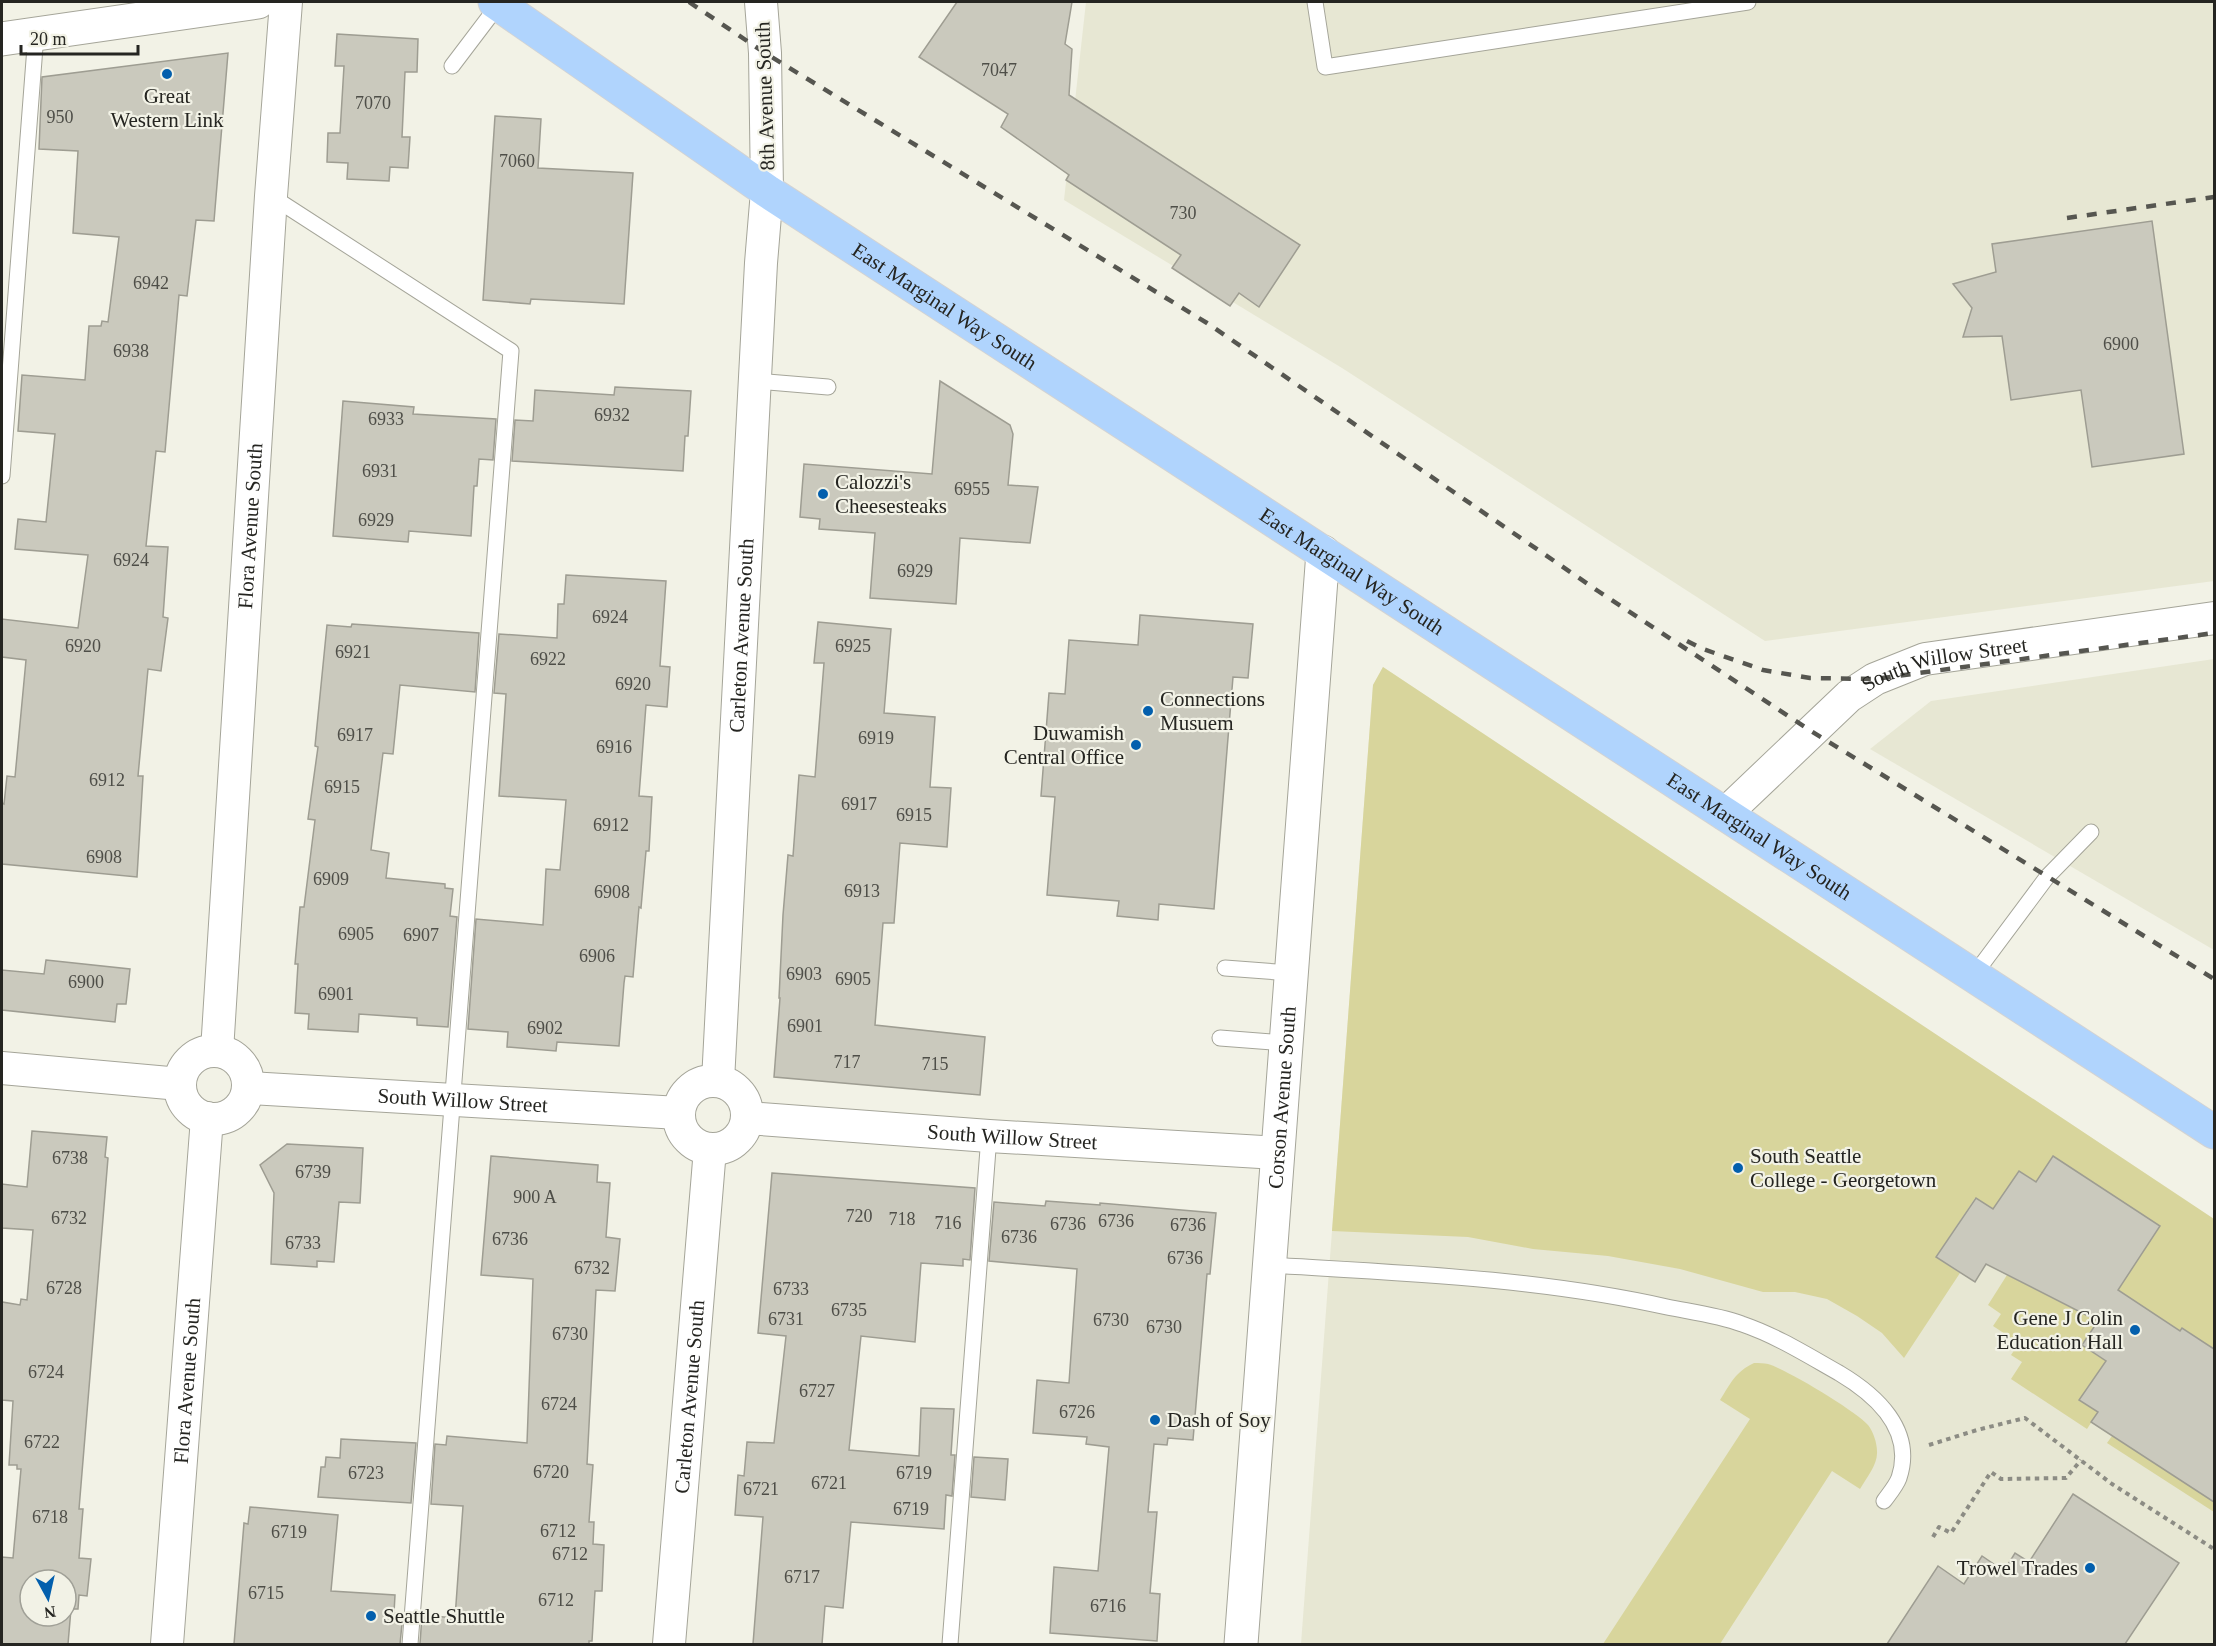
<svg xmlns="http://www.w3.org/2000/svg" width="2216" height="1646" font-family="Georgia,serif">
<rect width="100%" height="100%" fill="#f2f2e6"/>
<g fill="#e7e7d3">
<path d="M1086 2H2214V581L1765 641 1342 368 1064 200Z"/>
<path d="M2214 659V950L1870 749 1931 701Z"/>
<path d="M1383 667 2214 1219V1644H1301L1373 685Z"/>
</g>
<g fill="#d8d59c">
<path d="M1383 667 2214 1219V1349L2182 1328 2180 1331 2118 1290 2160 1226 2036 1182 2019 1171 1993 1209 1975 1198 1936 1257 1960 1273 1904 1358 1882 1333 1857 1316 1827 1299 1795 1292H1763L1680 1269 1608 1256 1533 1249 1468 1237 1332 1231 1373 685Z"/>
<path d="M2007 1275 2098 1321 2082 1345 2106 1361 2080 1400 2098 1412 2087 1429 2011 1379 2022 1362 2011 1355 2019 1343 1993 1326 2001 1314 1988 1305Z"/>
<path d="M1754 1363C1759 1363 1764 1363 1768 1364 1786 1369 1856 1411 1868 1425 1873 1431 1877 1443 1877 1451 1878 1464 1867 1477 1860 1489L1832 1471 1720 1644H1603L1750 1419 1720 1400C1731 1383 1735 1372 1754 1363Z"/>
<path d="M2112 1436 2214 1502V1512L2107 1443Z"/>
</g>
<g fill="#cac9bd" stroke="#9e9d92" stroke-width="1.5" fill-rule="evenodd">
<path d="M957 2H1072L1065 44 1072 49 1069 95 1300 245 1259 307 1239 293 1230 306 1172 268 1181 255 1066 180 1069 175 1001 127 1008 114 919 57Z"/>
<path d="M337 34 418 39 417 72H405L402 137H410L408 168 390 167 389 181 347 179 348 163 327 162 328 133H340L344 66H335Z"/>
<path d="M228 53 214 221 196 220 187 296 179 295 165 452 156 451 146 546 168 547 163 617 168 618 161 671 148 669 138 776H143L137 877 2 864V803L4 804 7 776 15 777 26 660 2 657V619L78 628 88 555 15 549 18 519 46 522 55 434 18 431 22 375 85 380 89 326H101L102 321 108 322 119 237 73 233 78 151 39 149 42 77Z"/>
<path d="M495 116 541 119 538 168 633 173 624 304 531 299 530 304 483 300Z"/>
<path d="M2152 221 2184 454 2092 467 2081 390 2011 400 2002 336 1963 337 1972 308 1953 284 1996 272 1992 244Z"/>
<path d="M940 381 1010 425 1013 434 1008 485 1038 487 1030 543 960 538 956 604 870 598 875 533 819 529 820 519 800 517 804 464 932 474Z"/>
<path d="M615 387 691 391 688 436H685L683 471 512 461 515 420 533 421 535 390 614 395Z"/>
<path d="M343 401 414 407 413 414 496 419 493 460 479 459 477 486H474L471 536 409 531 408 542 333 536Z"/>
<path d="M566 575 666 581 660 666 670 667 667 707 646 705 639 796 652 797 649 851H646L641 908 639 907 633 977 625 976 624 983 619 1046 557 1042 556 1051 507 1047 508 1032 468 1029 476 919 543 925 546 869 560 870 566 800 499 796 506 694 494 693 499 634 557 638 558 604H564Z"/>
<path d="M1140 615 1253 624 1248 678 1233 677 1214 909 1159 904 1158 920 1117 916 1119 901 1047 895 1055 797 1041 796 1049 693 1065 694 1069 640 1138 645Z"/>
<path d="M818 622 891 629 884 713 935 717 930 787 951 788 947 847 900 843 894 923H883L875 1025 985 1037 980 1095 774 1077 780 998H779L783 915 788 855 793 856 799 775 815 777 824 663H814Z"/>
<path d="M352 624 479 633 475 692 400 685 393 754 383 753 371 850 389 853 386 878 445 884V888L453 889 450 916 457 917 448 1027 417 1025V1018L359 1014 358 1032 308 1029 309 1014 295 1013 298 964H295L300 907H304L315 820 308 819 318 747 315 746 327 625 351 627Z"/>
<path d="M46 960 130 969 126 1004H117L115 1022 2 1010V970L44 974Z"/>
<path d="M32 1131 107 1137 105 1157 108 1158 79 1509H83L79 1558 91 1559 87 1596 79 1595 78 1609H71L68 1644H2V1557L13 1558 21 1469H17V1465H9L13 1401 2 1400V1302L20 1305 21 1299 27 1300 33 1230 2 1228V1184L27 1187ZM30 1580H66V1616H30Z"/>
<path d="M287 1144 363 1148 360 1203 339 1202 334 1262 317 1261V1267L271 1264 274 1193 260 1165Z"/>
<path d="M491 1156 598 1165 597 1182 610 1183 606 1237 620 1239 615 1291 596 1290 587 1464 593 1465 589 1522H594L593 1544 604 1545 602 1591H595L592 1641H589V1644H420L422 1615 455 1618 463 1506 431 1504 435 1444 446 1445 447 1436 527 1443 533 1279 481 1275Z"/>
<path d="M2053 1156 2160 1226 2118 1290 2180 1331 2182 1328 2214 1349V1502L2091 1422 2098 1412 2079 1400 2106 1361 2082 1345 2098 1321 1986 1264 1975 1282 1936 1257 1976 1198 1993 1209 2019 1171 2036 1182Z"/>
<path d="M772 1173 975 1188 970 1260 963 1259V1266L921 1263 915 1342 861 1336 849 1450 919 1456 921 1408 954 1409 951 1455H955L952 1496 946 1495 944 1529 851 1522 843 1608 825 1606 822 1644H753L763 1517 735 1515 738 1475 744 1476 747 1442 774 1443 786 1336 758 1333Z"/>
<path d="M1046 1201 1100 1205V1203L1216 1213 1210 1274H1207L1193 1440 1168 1438 1167 1445 1154 1444 1148 1512H1157L1150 1593 1160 1594 1157 1641 1050 1633 1054 1567 1098 1571 1109 1447 1086 1444 1087 1437 1033 1433 1037 1380 1069 1383 1077 1269 989 1261 994 1202 1045 1206Z"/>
<path d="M341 1439 416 1443 411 1503 318 1497 321 1467H325L326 1457 340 1458Z"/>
<path d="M974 1457 1008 1459 1005 1500 971 1497Z"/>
<path d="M2073 1494 2179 1563 2125 1644H1887L1938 1566 1964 1584 1982 1556 2004 1571 2015 1553 2029 1562Z"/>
<path d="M250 1507 338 1515 331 1591 395 1595 394 1613 403 1614 400 1644H234L244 1523 248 1524Z"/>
</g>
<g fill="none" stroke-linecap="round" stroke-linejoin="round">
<defs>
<g id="service">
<path d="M1315 2 1325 67 1748 2"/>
<path d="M452 66 499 4"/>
<path d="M271 196 511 351 410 1644"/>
<path d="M755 381 828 387"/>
<path d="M2 476 36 34"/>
<path d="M1225 968 1291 973"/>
<path d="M1974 975 2047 877 2091 832"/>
<path d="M1220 1038 1286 1043"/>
<path d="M1270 1265C1402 1273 1537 1278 1667 1307 1692 1312 1718 1315 1742 1324 1777 1336 1807 1355 1839 1373 1876 1395 1915 1430 1899 1478 1896 1486 1889 1494 1884 1501"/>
<path d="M950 1644 989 1136"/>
</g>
<g id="minor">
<path id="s1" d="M1725 814 1849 696 1875 679 1925 659 2214 618"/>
<circle cx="214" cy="1085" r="34"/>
<path id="s2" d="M217 1051 271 196 286 2"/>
<path d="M2 1068 180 1084"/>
<circle cx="713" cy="1115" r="34"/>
<path id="s3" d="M718 1081 761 263 767 191 765 53 761 2"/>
<path id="s4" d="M249 1088 679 1113"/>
<path id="s5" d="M747 1118 989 1136 1278 1153"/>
<path id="s6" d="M167 1644 207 1118"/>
<path id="s7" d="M669 1644 710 1149"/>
</g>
<g id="tertiary">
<path d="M2 39 258 2"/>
<path id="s8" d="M1241 1644 1323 552"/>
</g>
<g id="primary">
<path id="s9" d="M495 2 767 191 2214 1132"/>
</g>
</defs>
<use href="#service" stroke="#a5a599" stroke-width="17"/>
<use href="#minor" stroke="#a5a599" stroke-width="34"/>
<use href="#tertiary" stroke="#a5a599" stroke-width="35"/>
<use href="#primary" stroke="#d3d3d3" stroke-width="35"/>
<g stroke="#8c8c84" stroke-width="4" stroke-dasharray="4.5 4.5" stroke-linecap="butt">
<path d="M1929 1445 1977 1430 2025 1418 2112 1484 2214 1549"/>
<path d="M1933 1537 1939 1527 1951 1533 1991 1472 2001 1479 2066 1478 2081 1460"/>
</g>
<use href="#service" stroke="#fff" stroke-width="15"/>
<use href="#minor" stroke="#fff" stroke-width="32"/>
<use href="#tertiary" stroke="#fff" stroke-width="33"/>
<use href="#primary" stroke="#b0d4fd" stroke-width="33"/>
<g stroke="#565650" stroke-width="4.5" stroke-dasharray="10 10" stroke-linecap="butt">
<path d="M689 2 765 53 1207 323 1598 591 1811 731 2214 979"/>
<path d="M2067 218 2214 197"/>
<path d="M1687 641 1703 649 1763 670 1810 678 1875 679 2214 633"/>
</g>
</g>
<g fill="#035fad" stroke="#f2f2e6" stroke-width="2">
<circle cx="167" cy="74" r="6"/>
<circle cx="823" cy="494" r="6"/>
<circle cx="1148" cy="711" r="6"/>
<circle cx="1136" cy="745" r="6"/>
<circle cx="1738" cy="1168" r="6"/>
<circle cx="2135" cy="1330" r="6"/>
<circle cx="1155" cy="1420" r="6"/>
<circle cx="2090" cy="1568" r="6"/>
<circle cx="371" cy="1616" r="6"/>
</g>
<g text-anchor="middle" stroke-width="4.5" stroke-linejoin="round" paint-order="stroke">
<g font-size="18" fill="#4e4e48">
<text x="999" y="76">7047</text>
<text x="373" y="109">7070</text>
<text x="60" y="123">950</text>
<text x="517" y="167">7060</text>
<text x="1183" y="219">730</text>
<text x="151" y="289">6942</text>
<text x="2121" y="350">6900</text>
<text x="131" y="357">6938</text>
<text x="612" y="421">6932</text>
<text x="386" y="425">6933</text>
<text x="380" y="477">6931</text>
<text x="972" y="495">6955</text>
<text x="376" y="526">6929</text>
<text x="131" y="566">6924</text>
<text x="915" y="577">6929</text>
<text x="610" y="623">6924</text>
<text x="83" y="652">6920</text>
<text x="853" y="652">6925</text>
<text x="353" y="658">6921</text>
<text x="548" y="665">6922</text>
<text x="633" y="690">6920</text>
<text x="355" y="741">6917</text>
<text x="876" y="744">6919</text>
<text x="614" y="753">6916</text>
<text x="107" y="786">6912</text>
<text x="342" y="793">6915</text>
<text x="859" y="810">6917</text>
<text x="914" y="821">6915</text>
<text x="611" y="831">6912</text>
<text x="104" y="863">6908</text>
<text x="331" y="885">6909</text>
<text x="862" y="897">6913</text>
<text x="612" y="898">6908</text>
<text x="356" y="940">6905</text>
<text x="421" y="941">6907</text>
<text x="597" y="962">6906</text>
<text x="804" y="980">6903</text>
<text x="853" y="985">6905</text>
<text x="86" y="988">6900</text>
<text x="336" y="1000">6901</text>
<text x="805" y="1032">6901</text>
<text x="545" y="1034">6902</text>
<text x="847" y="1068">717</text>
<text x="935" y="1070">715</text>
<text x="70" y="1164">6738</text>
<text x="313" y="1178">6739</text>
<text x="535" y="1203">900 A</text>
<text x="859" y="1222">720</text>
<text x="69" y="1224">6732</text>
<text x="902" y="1225">718</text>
<text x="1116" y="1227">6736</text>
<text x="948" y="1229">716</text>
<text x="1068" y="1230">6736</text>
<text x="1188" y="1231">6736</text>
<text x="1019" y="1243">6736</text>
<text x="510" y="1245">6736</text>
<text x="303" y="1249">6733</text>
<text x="1185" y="1264">6736</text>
<text x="592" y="1274">6732</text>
<text x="64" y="1294">6728</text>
<text x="791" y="1295">6733</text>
<text x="849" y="1316">6735</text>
<text x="786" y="1325">6731</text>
<text x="1111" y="1326">6730</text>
<text x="1164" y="1333">6730</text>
<text x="570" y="1340">6730</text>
<text x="46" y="1378">6724</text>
<text x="817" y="1397">6727</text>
<text x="559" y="1410">6724</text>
<text x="1077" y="1418">6726</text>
<text x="42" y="1448">6722</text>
<text x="551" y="1478">6720</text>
<text x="366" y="1479">6723</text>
<text x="914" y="1479">6719</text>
<text x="829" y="1489">6721</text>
<text x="761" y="1495">6721</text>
<text x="911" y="1515">6719</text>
<text x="50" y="1523">6718</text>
<text x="558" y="1537">6712</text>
<text x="289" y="1538">6719</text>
<text x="570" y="1560">6712</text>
<text x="802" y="1583">6717</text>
<text x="266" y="1599">6715</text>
<text x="556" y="1606">6712</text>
<text x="1108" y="1612">6716</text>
</g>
<g font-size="21" fill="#252521" stroke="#f2f2e6" text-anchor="start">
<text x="167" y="103" text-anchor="middle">Great<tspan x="167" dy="24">Western Link</tspan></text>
<text x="835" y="489">Calozzi's<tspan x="835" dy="24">Cheesesteaks</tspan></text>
<text x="1160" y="706">Connections<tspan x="1160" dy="24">Musuem</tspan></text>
<text x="1124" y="740" text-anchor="end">Duwamish<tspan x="1124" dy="24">Central Office</tspan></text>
<text x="1750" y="1163">South Seattle<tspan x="1750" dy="24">College - Georgetown</tspan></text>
<text x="2123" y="1325" text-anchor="end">Gene J Colin<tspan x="2123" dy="24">Education Hall</tspan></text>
<text x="1167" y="1427">Dash of Soy</text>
<text x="2078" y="1575" text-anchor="end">Trowel Trades</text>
<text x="383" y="1623">Seattle Shuttle</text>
</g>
<g font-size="21" fill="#252521" stroke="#f2f2e6">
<text transform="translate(765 96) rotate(-92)" y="7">8th Avenue South</text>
<text dy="7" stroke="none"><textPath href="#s9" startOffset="543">East Marginal Way South</textPath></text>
<text dy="7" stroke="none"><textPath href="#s2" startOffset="526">Flora Avenue South</textPath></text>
<text dy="7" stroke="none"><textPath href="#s9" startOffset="1029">East Marginal Way South</textPath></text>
<text dy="7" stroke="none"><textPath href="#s3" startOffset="446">Carleton Avenue South</textPath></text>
<text dy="7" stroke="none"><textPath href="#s1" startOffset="274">South Willow Street</textPath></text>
<text dy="7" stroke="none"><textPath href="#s9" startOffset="1515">East Marginal Way South</textPath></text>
<text dy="7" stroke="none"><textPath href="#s8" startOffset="548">Corson Avenue South</textPath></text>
<text dy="7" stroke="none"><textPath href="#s4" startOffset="214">South Willow Street</textPath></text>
<text dy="7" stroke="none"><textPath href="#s5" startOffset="266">South Willow Street</textPath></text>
<text dy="7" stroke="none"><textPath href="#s6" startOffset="264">Flora Avenue South</textPath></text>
<text dy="7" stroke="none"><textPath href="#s7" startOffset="248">Carleton Avenue South</textPath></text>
</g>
</g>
<rect width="2216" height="1646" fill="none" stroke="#252521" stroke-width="6"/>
<g transform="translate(48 1598) rotate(172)"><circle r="28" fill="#f2f2e6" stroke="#a0a097" stroke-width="1.5"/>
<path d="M0-4.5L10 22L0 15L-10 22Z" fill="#035fad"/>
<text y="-9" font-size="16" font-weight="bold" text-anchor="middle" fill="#252521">N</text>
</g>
<path d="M21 45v9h117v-9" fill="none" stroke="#252521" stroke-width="3"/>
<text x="30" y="45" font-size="18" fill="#252521" stroke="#f2f2e6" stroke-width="4.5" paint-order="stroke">20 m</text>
</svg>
